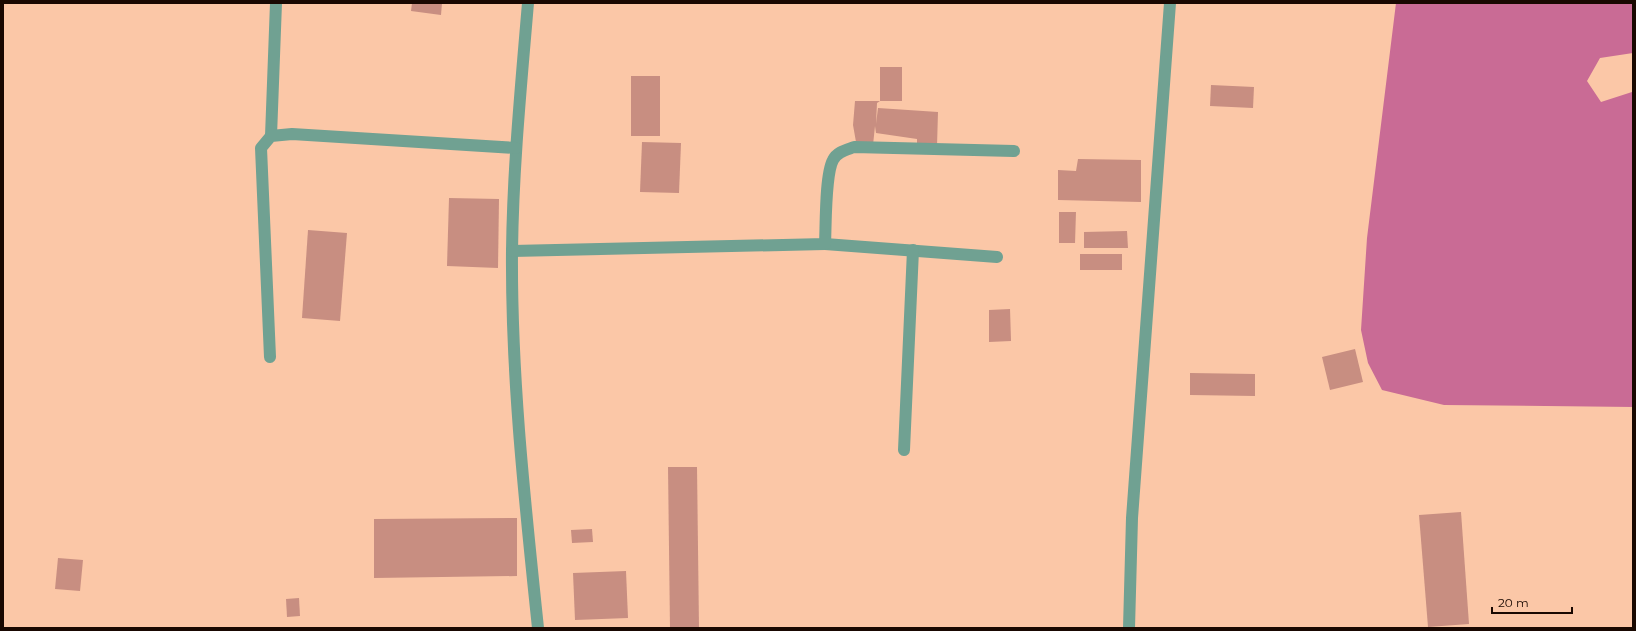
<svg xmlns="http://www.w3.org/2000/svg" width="1636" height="631" font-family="Montserrat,sans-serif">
<rect width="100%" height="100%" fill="#fbc7a7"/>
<path fill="#c96b95" d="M1396 3H1633V53L1600 58 1587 81 1601 102 1632 92 1633 90V407L1444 405 1382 390 1368 363 1361 330 1367 238Z"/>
<g fill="#c88e81">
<path d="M412 3H442L441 15 411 11Z"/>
<rect x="880" y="67" width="22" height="34"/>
<rect x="631" y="76" width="29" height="60"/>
<path d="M1211 85 1254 87 1253 108 1210 106Z"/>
<path d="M855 101H880L877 103 876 124 878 108 938 112 937 146H917V139L876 133 875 126 873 145 856 142 853 125Z"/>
<path d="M642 142 681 143 679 193 640 192Z"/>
<path d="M1078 159 1141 160V202L1058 200V170L1076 171Z"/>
<path d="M449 198 499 199 498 268 447 266Z"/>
<path d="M1059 212H1076L1075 243H1059Z"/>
<path d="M308 230 347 233 340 321 302 318Z"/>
<path d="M1127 231 1128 248H1084V232Z"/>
<rect x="1080" y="254" width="42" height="16"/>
<path d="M1010 309 1011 341 989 342V310Z"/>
<path d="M1355 349 1363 382 1330 390 1322 357Z"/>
<path d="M1190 373 1255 374V396L1190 395Z"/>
<path d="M668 467H697L699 628H670Z"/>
<path d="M1461 512 1469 624 1428 627 1419 515Z"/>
<path d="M517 518V576L374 578V519Z"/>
<path d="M592 529 593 542 572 543 571 530Z"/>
<path d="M58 558 83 560 80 591 55 589Z"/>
<path d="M626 571 628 618 575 620 573 573Z"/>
<path d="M299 598 300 616 287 617 286 599Z"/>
</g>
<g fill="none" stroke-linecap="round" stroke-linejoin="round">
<g stroke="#70a192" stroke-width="12">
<path d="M528 3C521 86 513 168 512 251 511 377 525 503 538 628"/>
<path d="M271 136 276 3"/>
<path d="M825 244 997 257"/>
<path d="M512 251 825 244C826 225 825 175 833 160 837 152 846 150 854 147L1014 151"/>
<path d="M270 357 261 148 271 136 292 134 516 148"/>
<path d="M904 450 913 250"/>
<path d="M1129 628 1132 518 1170 3"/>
</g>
</g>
<rect width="1636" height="631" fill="none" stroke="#190801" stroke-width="8"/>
<path d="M1492 607v6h80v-6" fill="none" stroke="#190801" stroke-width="2"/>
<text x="1498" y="607" font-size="12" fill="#190801" stroke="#fbc7a7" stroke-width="3" paint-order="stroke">20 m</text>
</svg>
